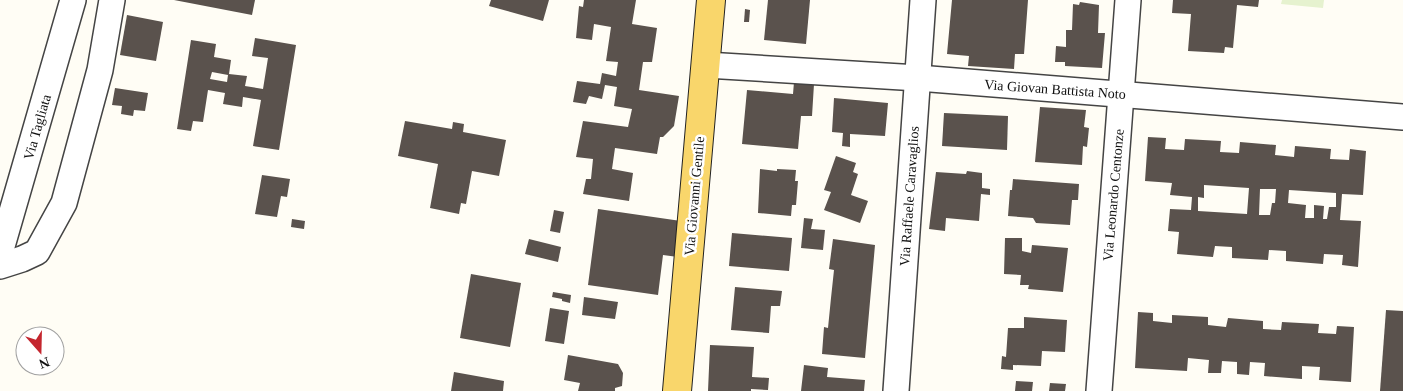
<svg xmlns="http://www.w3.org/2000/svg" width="1403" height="391" font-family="'Times New Roman',serif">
<rect width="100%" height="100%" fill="#fffdf5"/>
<path fill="#e6f2cf" d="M1282 0H1324L1323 8 1281 4Z"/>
<g fill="#5a524d" fill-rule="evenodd">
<path d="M174 0H255L252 15Z"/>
<path d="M491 0H549L543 21 489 6Z"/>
<path d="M584 0H636L632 24 657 28 652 62H643L639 90 679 96 674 126 663 137H660L657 154 615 148 612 169 633 173 629 201 583 194 586 179H591L593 159 576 157 583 121 628 127 632 109 614 106 617 87 605 85 602 99 589 96 586 104 573 102 577 81 600 84 602 73 616 76 618 62 606 61 611 27 594 24 592 40 576 38 579 6 583 7Z"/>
<path d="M768 0H810L806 44 764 40Z"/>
<path d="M952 0H1028L1024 54H1015L1014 69 968 66 969 56 947 54Z"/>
<path d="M1173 0H1259L1258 7 1237 5 1233 48 1225 47 1224 53 1188 51 1191 14 1172 13Z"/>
<path d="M1080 2 1099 5 1098 33H1105L1102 68 1065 66V62H1055L1056 46 1066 47V30H1072L1073 4 1079 5Z"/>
<path d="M745 9 750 10 749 22H744Z"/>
<path d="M127 15 163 22 156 61 120 55Z"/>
<path d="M255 38 296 45 279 150 253 146 261 100 243 97 242 107 223 104 225 93 208 90 203 122 193 121 191 131 177 129 191 40 216 44 214 57 231 60 229 74 247 76 245 86 263 89 268 58 252 56ZM212 72 228 75 227 82 210 79Z"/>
<path d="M794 82 814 84 812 116H801L798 149 742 144 747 90 793 94Z"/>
<path d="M115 88 148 93 145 111 134 110 133 116 121 114 122 106 112 105Z"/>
<path d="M834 98 888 103 885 136 850 134V147L842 146 843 133 832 132Z"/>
<path d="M1040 107 1086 110 1084 127 1089 128 1087 147 1083 146 1082 165 1035 162Z"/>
<path d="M944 113 1008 116 1007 150 942 146Z"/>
<path d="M405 121 452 129 453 122 464 124 463 132 506 140 499 176 472 171 466 204 461 203 459 214 430 208 438 164 398 156Z"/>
<path d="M1148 137 1166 138 1165 149 1184 150 1185 139 1221 141 1220 152 1239 153 1240 142 1276 145 1275 155 1285 156 1294 157 1295 146 1331 149 1330 159 1349 160 1350 149 1366 151 1363 195 1342 194 1341 208 1340 220 1361 221 1358 267 1342 265 1343 255 1324 254 1323 264 1286 261V251L1269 250 1268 260 1232 258V247L1215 246 1213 257 1177 254 1179 232 1168 231 1170 209 1191 210 1192 197 1170 195 1172 183 1145 181ZM1204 185 1249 188 1247 214 1198 211V197L1204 198ZM1260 189H1276L1275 203H1272L1270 215H1259ZM1289 190 1336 193V207H1329L1327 219H1323L1324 206 1314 205V218H1305L1306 205 1288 203Z"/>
<path d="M836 156 856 163 853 172 858 174 851 195 868 201 860 223 824 210 831 192 824 190Z"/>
<path d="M760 169 777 171V169L796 170 795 181H798L796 205H792L791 216 758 213Z"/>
<path d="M967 171 982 173V188L990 189V195L981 194 979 221 946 218 945 231 929 229 936 172 966 174Z"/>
<path d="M262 175 290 179 287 197 281 196 277 217 255 214Z"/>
<path d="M1013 179 1079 184 1078 200H1072L1070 225 1036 223 1033 218 1008 216 1010 190H1012Z"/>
<path d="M598 209 681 221 678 257 663 255 658 295 588 285Z"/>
<path d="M554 210 564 212 560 233 550 231Z"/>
<path d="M804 218 813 219 811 229 825 230 823 250 801 248Z"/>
<path d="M292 219 305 221 304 229 291 227Z"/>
<path d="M732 233 792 238 789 271 729 266Z"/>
<path d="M1005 238H1022V251L1031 253 1032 245 1068 248 1063 292 1028 289 1029 285H1020L1021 275 1004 274Z"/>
<path d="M529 239 561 247 558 262 525 254Z"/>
<path d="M833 239 875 245 865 358 822 354 824 327 828 328 831 298 834 270 829 269Z"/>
<path d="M471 274 521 283 510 347 460 338Z"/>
<path d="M735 287 782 291 780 306H771L769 333 731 330Z"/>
<path d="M553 292 571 295 570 303 562 301V299L552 297Z"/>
<path d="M584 297 618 302 615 319 582 315Z"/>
<path d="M550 308 569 311 564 344 545 341Z"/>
<path d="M1386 310 1403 311V391H1380Z"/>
<path d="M1138 312 1153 313V321L1172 323V315L1208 317V325L1226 327 1228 318 1263 321V329L1281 330 1282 322 1319 324 1318 333 1336 334 1337 326 1354 327 1351 382 1319 380 1320 367 1302 366V379L1264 376 1265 363 1250 362 1249 375 1237 374V362L1222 361 1221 373H1208L1209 360 1188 358 1187 371 1135 368Z"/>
<path d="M1024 317 1067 320 1065 352 1042 351 1041 366 1013 365V370L1001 369 1002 356 1006 357 1008 328H1024Z"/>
<path d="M710 345 754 347 752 377 769 378 768 390 751 389V391H708Z"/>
<path d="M568 355 618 364 623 373 622 386 615 388V391H578L580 383 564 380Z"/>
<path d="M804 365 828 368 827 377 865 380 864 391H801Z"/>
<path d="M454 372 504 381 503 391H451Z"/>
<path d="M1016 381 1033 382 1032 391H1015Z"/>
<path d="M1050 383 1066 384 1065 391H1049Z"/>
</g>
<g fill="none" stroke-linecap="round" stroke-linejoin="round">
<defs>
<g id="minor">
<path d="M706 65 918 78 1403 117"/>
<path d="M0 253 73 0"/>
<path d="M0 266 22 259 37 252 64 203 100 70 112 0"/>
<path d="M896 391 923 0"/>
<path d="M1099 391 1128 0"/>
</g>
<path id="major" d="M677 391 711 0"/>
</defs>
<use href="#minor" stroke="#444" stroke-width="28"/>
<use href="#major" stroke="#222" stroke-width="30"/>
<use href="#minor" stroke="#fff" stroke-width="25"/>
<use href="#major" stroke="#f9d66b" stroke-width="28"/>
</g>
<g text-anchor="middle" stroke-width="5" stroke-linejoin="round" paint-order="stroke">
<g font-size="14" fill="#111" stroke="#fff">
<text transform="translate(1055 89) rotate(4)" y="5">Via Giovan Battista Noto</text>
<text transform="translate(37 127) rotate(-74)" y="5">Via Tagliata</text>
<text transform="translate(1113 195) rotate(-85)" y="5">Via Leonardo Centonze</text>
<text transform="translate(694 196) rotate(-85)" y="5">Via Giovanni Gentile</text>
<text transform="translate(909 196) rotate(-86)" y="5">Via Raffaele Caravaglios</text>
</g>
</g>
<g transform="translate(40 351) rotate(160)"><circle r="24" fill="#ffffff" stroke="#a0a0a0"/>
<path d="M0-4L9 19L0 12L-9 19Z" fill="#c4262e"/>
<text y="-8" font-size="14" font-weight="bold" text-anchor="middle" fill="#111111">N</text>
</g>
</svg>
